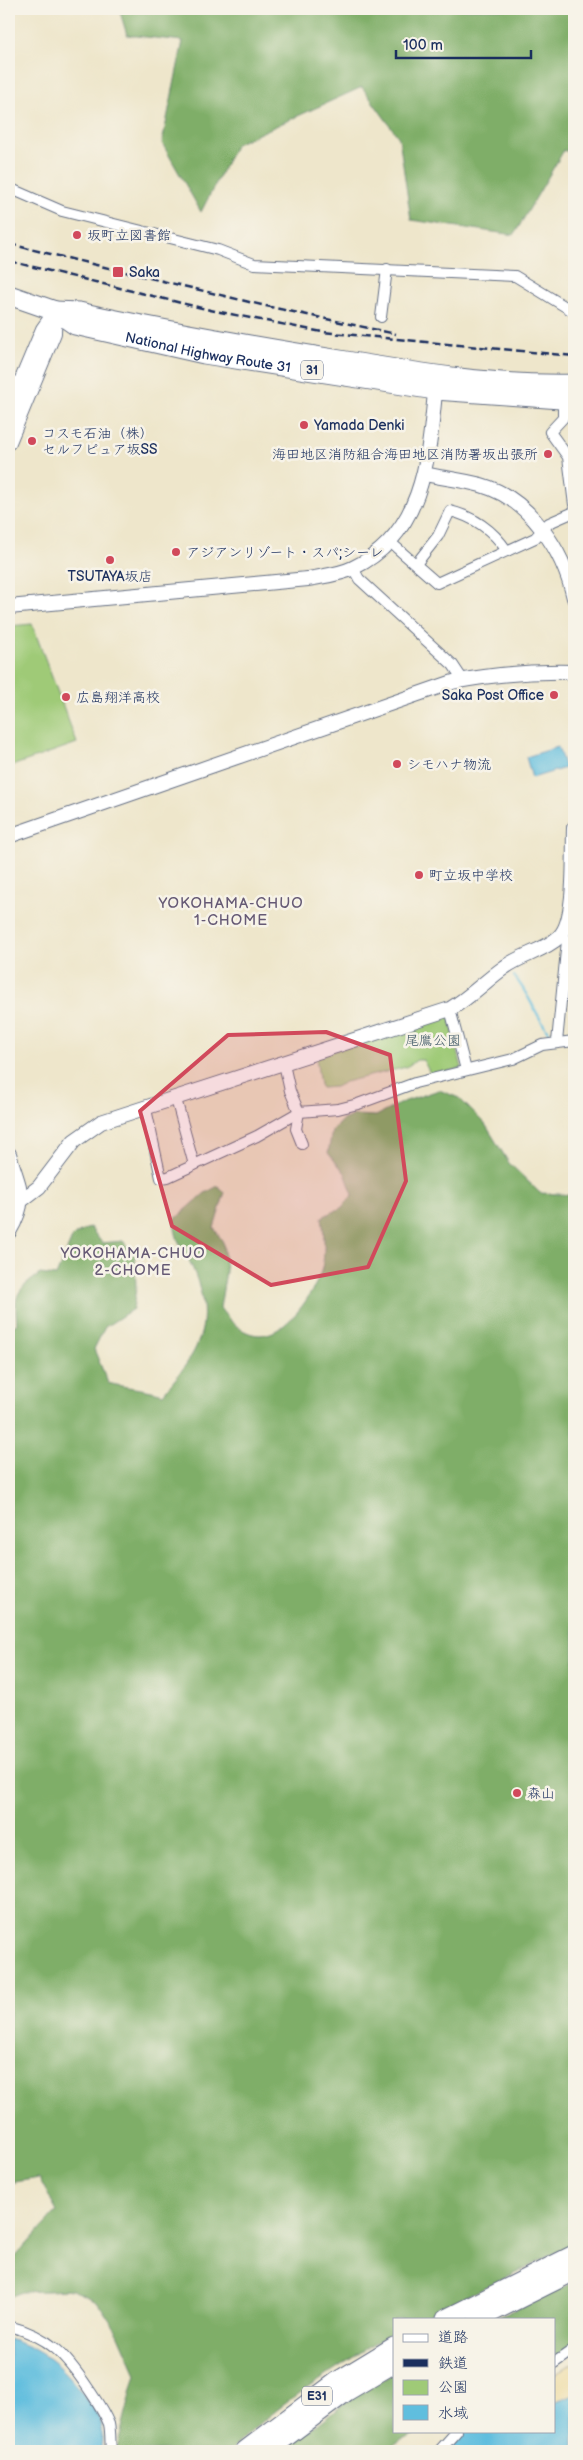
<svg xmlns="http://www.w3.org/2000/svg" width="583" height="2460" font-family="'Balsamiq Sans','Klee One',sans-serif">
<rect width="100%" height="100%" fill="#f7f3e8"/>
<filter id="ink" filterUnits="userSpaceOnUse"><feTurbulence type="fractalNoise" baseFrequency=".02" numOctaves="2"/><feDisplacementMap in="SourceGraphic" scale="10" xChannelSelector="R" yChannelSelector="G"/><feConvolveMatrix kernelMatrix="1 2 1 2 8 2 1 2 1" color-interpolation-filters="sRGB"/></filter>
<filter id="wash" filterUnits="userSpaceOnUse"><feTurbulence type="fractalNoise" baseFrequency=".0096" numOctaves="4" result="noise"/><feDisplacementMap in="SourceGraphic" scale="20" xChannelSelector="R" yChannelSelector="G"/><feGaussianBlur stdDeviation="1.12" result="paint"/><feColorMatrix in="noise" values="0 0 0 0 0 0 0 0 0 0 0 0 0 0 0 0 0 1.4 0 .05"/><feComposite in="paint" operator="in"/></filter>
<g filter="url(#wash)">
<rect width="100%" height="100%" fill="#eee6cb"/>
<g fill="#9fca77" stroke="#5d7c6a">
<path d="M32 624 77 743 9 767V626Z"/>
<path d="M448 1012 462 1068 431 1075 423 1060H417L406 1067 345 1082 335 1087 322 1088 320 1085 316 1057Z"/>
</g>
<g fill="#7fae68" stroke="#4d6e63">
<path d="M119 9H574V155L564 150 514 235 411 220 399 138 362 87 236 144 201 212 162 143 183 41 127 35Z"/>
<path d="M439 1090 459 1098 485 1124 509 1163 540 1193 574 1195V2244L419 2319H394V2331C342 2365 273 2406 231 2451H116L136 2374 118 2333 97 2301 73 2290 22 2292 9 2297V2264L57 2211 39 2178 9 2183V1328L17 1324C14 1294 16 1291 40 1274L56 1276 73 1236 90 1227 102 1243 123 1241 135 1256 136 1288 133 1309 105 1327 94 1349 108 1383C126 1388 144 1388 163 1394 199 1351 216 1325 193 1269 184 1247 176 1246 174 1220L205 1193 218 1186 225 1192 214 1228 223 1242 226 1271 220 1308C250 1349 278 1340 305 1302 312 1291 321 1277 323 1263 325 1248 324 1232 322 1217L341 1208 353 1195 345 1173 328 1153 332 1131 341 1121 354 1115 376 1116 403 1102Z"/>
<path d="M574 2282V2343L554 2357V2319H495Z"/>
<path d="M394 2373V2431H419L383 2451H283L345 2403Z"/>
</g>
<path fill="#eeda9e" stroke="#84847e" d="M574 2363V2395L554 2403V2375Z"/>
<g fill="#60bede" stroke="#3e769e">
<path d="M558 747 565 768 532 778 526 757Z"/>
<path d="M9 2339C47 2352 64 2368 87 2400 93 2408 101 2418 102 2428 103 2435 101 2444 101 2451H9Z"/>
<path d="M574 2395V2451H449L466 2431H554V2403Z"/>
</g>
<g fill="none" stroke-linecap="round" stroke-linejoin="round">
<path stroke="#60bede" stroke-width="2.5" d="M514 976C530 995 537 1019 553 1038"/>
</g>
</g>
<g filter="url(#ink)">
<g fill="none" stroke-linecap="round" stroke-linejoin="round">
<defs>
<g id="street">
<path d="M9 188 62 211 218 250 254 264 515 276 574 312"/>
<path d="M381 317 387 269"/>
<path d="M563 401V418L550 432 568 457 574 505"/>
<path d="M390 542 437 583 535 538 549 523 574 512"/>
<path d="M416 564 438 536 450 511C475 517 493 530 507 551"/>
<path d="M353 568 359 579 453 665 463 680"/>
<path d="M450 1009 466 1070"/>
<path d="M557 1042 567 940 562 934"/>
<path d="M284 1064 290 1091 299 1112 296 1129 302 1144"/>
<path d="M176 1099 194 1165"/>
<path d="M146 1109 161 1178 168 1177 257 1136 299 1112 338 1109 358 1104 415 1083 513 1059 542 1045 574 1041"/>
<path d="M9 2326C50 2337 65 2354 88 2388 96 2400 104 2411 109 2424 111 2433 110 2443 111 2451"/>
<path d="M554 2363 574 2349"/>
<path d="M439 2451 457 2431"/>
</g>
<g id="secondary">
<path d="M9 410 43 329 55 312"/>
<path d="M9 442 54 333 55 311"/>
<path d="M424 474C443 478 462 480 481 485 530 499 563 550 574 598"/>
<path d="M9 607 308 579C322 576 339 575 353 568 426 533 429 453 436 382"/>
<path d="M9 836 453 682C494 674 533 671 574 672"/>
<path d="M9 1154C19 1189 29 1198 9 1232"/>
<path d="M22 1200 39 1187 74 1141 101 1122 450 1009C471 997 486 980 505 967 521 955 544 951 559 937 577 921 573 853 574 828"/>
</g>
<g id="highway">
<path id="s1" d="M9 295 55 311 75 325 204 354 435 390 574 400"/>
<path d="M55 311 79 312C165 331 253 346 340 360 418 373 496 386 574 384"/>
<path d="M446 2319 574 2255"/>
<path d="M478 2319 574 2271"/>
<path d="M245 2451 338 2381 394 2347"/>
<path d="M267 2451 347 2391 394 2363"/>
</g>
</defs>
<use href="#street" stroke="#656f84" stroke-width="12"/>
<use href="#secondary" stroke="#656f84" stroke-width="16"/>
<use href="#highway" stroke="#656f84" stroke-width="21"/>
<use href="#street" stroke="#fff" stroke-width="10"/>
<use href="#secondary" stroke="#fff" stroke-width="14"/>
<use href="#highway" stroke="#fff" stroke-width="19"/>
<g stroke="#1b2f5e" stroke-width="2.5" stroke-dasharray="8 4" stroke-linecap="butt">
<path d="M9 244 266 306 396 334"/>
<path d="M9 261 210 310 322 332 574 356"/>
</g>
</g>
</g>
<path fill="#d1495b" fill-opacity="0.2" stroke="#d1495b" stroke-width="4" stroke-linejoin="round" d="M326 1032 390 1055 406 1181 368 1267 271 1285 172 1226 140 1111 228 1035Z"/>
<g fill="#d1495b" stroke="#f7f3e8" stroke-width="2">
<circle cx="77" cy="235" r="5"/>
<rect x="112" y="266" width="12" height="12" rx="2.5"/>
<circle cx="304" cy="425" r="5"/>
<circle cx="32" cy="441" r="5"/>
<circle cx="548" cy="454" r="5"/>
<circle cx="176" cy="552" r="5"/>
<circle cx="110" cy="560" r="5"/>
<circle cx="554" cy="695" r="5"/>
<circle cx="66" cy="697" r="5"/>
<circle cx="397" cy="764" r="5"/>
<circle cx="419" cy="875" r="5"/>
<circle cx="517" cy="1793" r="5"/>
</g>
<g text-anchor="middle" stroke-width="5" stroke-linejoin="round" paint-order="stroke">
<g fill="#f7f3e8" stroke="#5d6a87" stroke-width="1">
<rect x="301" y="360.5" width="22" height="19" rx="4"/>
<rect x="302" y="2386.5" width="30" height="19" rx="4"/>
</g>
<g font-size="12" font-weight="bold" fill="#1b2f5e">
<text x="312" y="374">31</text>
<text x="317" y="2400">E31</text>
</g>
<g font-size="14" fill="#1b2f5e" stroke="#f7f3e8" text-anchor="start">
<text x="87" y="240">坂町立図書館</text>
<text x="129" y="277">Saka</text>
<text x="314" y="430">Yamada Denki</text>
<text x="42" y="438">コスモ石油（株）<tspan x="42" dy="16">セルフピュア坂SS</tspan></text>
<text x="538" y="459" text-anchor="end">海田地区消防組合海田地区消防署坂出張所</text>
<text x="186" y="557">アジアンリゾート・スパ;シーレ</text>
<text x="110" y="581" text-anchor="middle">TSUTAYA坂店</text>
<text x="544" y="700" text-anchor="end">Saka Post Office</text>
<text x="76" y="702">広島翔洋高校</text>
<text x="407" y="769">シモハナ物流</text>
<text x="429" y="880">町立坂中学校</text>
<text x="527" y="1798">森山</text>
</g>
<g font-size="14" fill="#1b2f5e" stroke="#f7f3e8">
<text dy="5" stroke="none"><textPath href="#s1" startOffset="209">National Highway Route 31</textPath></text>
</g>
<g font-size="14" fill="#3c5664" stroke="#f7f3e8">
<text x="433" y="1045">尾鷹公園</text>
</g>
<g font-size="15" letter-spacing="1" fill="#665a75" stroke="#f7f3e8">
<text x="231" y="908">YOKOHAMA-CHUO<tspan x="231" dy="17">1-CHOME</tspan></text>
<text x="133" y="1258">YOKOHAMA-CHUO<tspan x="133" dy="17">2-CHOME</tspan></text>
</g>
</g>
<rect width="583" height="2460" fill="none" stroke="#f7f3e8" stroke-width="30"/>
<rect x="393" y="2318" width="162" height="115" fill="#f7f3e8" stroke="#9fa5b1"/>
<rect x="403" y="2334" width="25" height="8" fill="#ffffff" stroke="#9fa5b1"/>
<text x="438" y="2342" font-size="15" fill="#1b2f5e">道路</text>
<rect x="403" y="2359" width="25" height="8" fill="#1b2f5e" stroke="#9fa5b1"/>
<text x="438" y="2368" font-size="15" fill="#1b2f5e">鉄道</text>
<rect x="403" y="2380" width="25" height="15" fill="#9fca77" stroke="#9fa5b1"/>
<text x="438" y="2392" font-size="15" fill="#1b2f5e">公園</text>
<rect x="403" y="2405" width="25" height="15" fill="#60bede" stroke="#9fa5b1"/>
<text x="438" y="2418" font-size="15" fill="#1b2f5e">水域</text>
<path d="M396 50v8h135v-8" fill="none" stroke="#1b2f5e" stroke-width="2.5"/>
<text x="403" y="50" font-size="15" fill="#1b2f5e" stroke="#f7f3e8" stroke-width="4" paint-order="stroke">100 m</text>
</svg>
